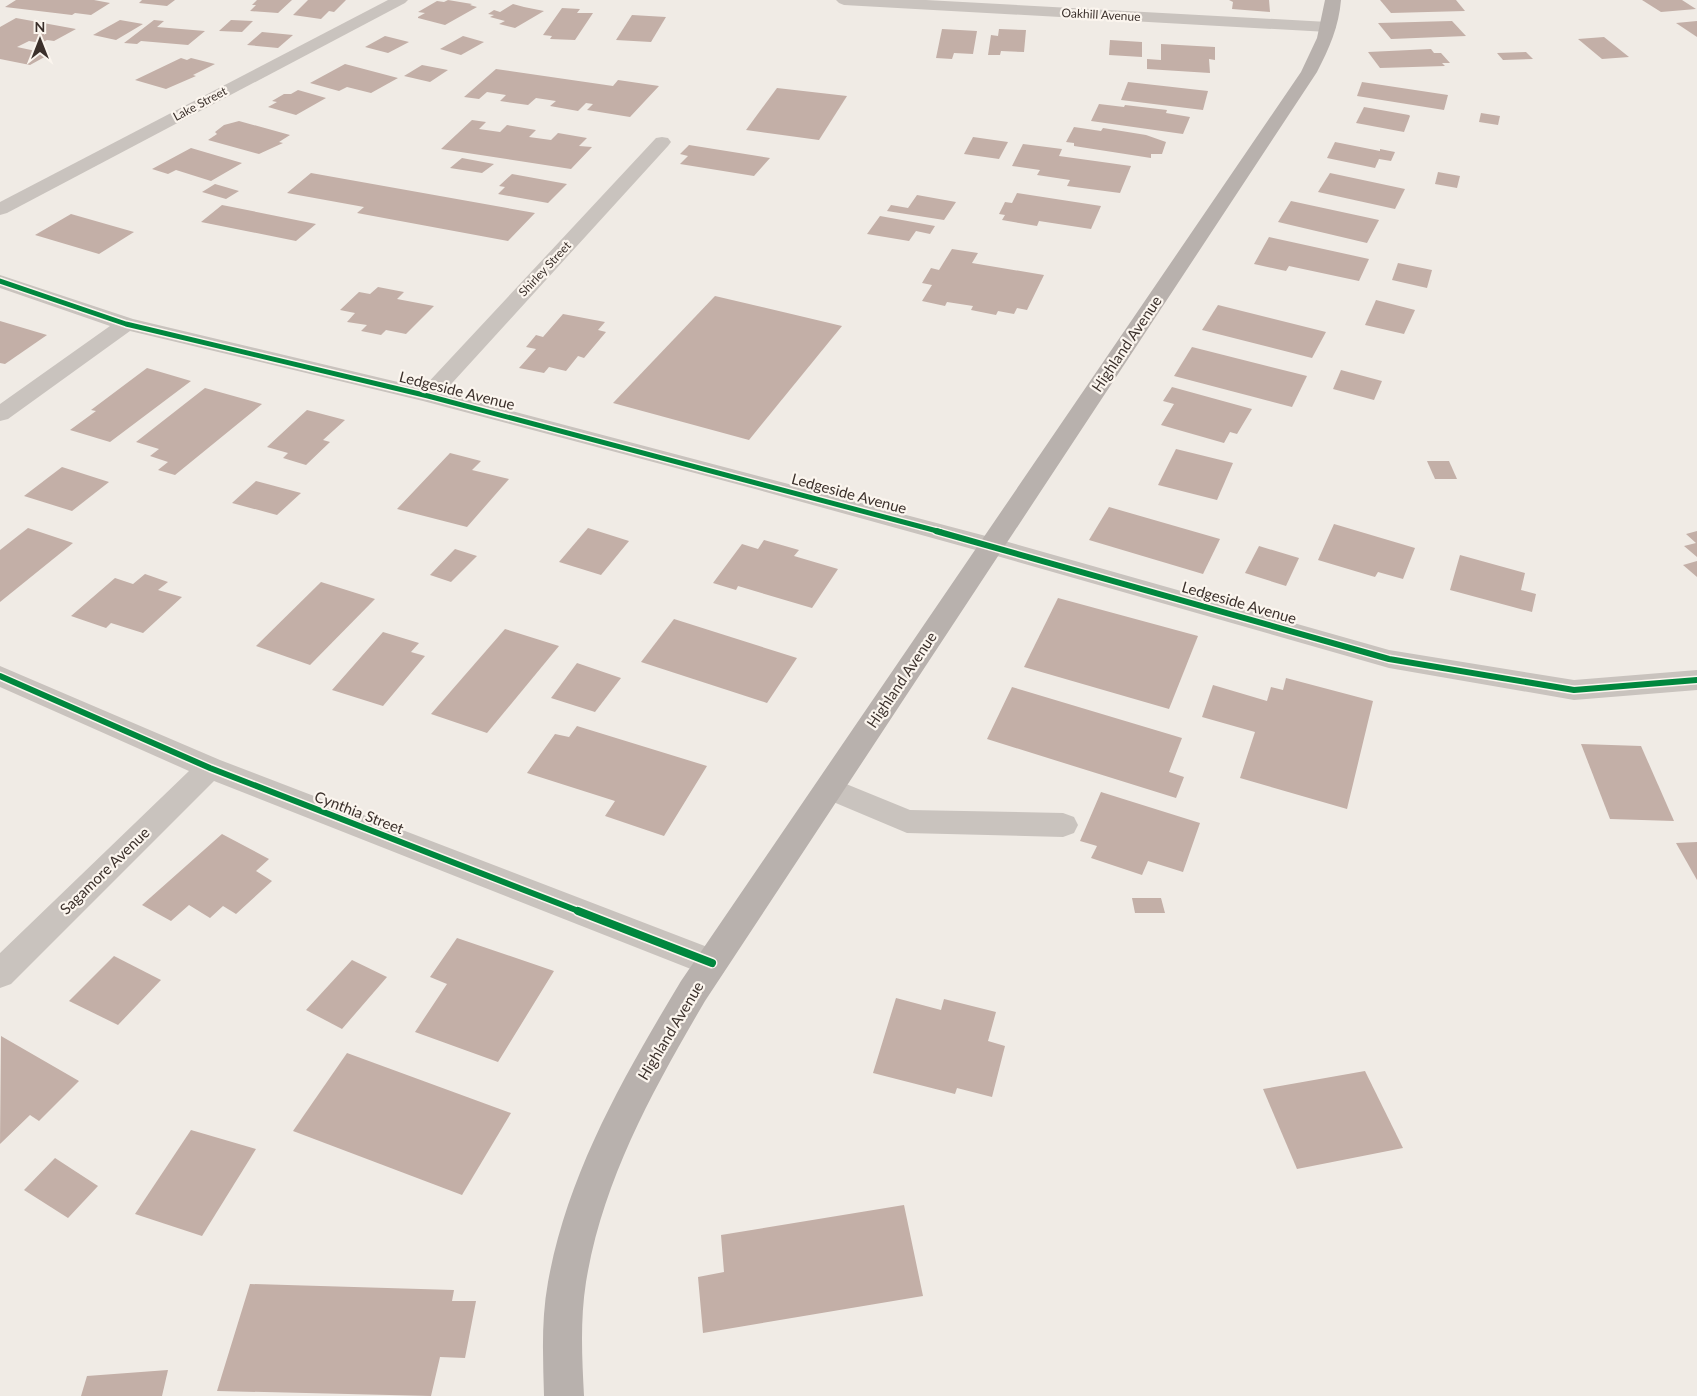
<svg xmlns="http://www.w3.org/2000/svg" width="1697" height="1396" font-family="Lato,sans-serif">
<rect width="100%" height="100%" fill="#f0ebe5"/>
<g fill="#c3afa7">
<path d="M16 0H94L110 3 91 15 75 13 72 15 5 7Z"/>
<path d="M142 0H175L167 6 139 3Z"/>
<path d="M257 0H292L278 13 250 11 256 5H252Z"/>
<path d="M308 0H346L334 12 329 11 321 19 293 15Z"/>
<path d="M448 0 472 4 470 5 477 7 445 25 418 18V17L425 13 418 12 437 1 444 2Z"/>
<path d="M1229 0H1269L1270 12 1232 9 1233 2Z"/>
<path d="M1380 0H1456L1465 11 1391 13Z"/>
<path d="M1642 0H1682L1696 9 1661 12Z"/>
<path d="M513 4 524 7 544 11 515 28 499 24 505 21 490 17 494 15 488 14 494 10 500 12Z"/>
<path d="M562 8 580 9 577 13H593L575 40 550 39 552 36 543 35Z"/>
<path d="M632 15 666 17 651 42 616 40Z"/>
<path d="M16 18 76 29 54 41 47 40 41 43 29 41 17 47 50 54 30 65 0 59V27Z"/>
<path d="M120 20 143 24 116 40 93 35Z"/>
<path d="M154 20 164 21 157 27 205 31 188 45 141 41 137 44 124 43Z"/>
<path d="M231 20 253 21 242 32 219 31Z"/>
<path d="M1452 21 1466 36 1391 39 1378 23Z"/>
<path d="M1697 21V37L1676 23Z"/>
<path d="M942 29 977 31 973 54 954 53 952 59 936 58Z"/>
<path d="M999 29 1026 30 1024 52 1001 51 1000 55H988L991 35 998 36Z"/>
<path d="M262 32 293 35 278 48 247 45Z"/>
<path d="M385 36 409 42 388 53 365 47Z"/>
<path d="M463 36 484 42 461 55 440 49Z"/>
<path d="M1604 37 1629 57 1602 59 1578 39Z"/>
<path d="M1110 40 1142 42V57L1109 55Z"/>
<path d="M1161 44 1215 47V60L1209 59 1210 73 1147 69V59L1161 60Z"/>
<path d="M1431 49 1434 53H1441L1450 63H1442L1445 66 1380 68 1368 52Z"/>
<path d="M1526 52 1533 59 1503 60 1497 53Z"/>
<path d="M181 58 187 60 191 58 215 64 193 75 196 76 166 89 135 80Z"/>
<path d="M345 64 398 78 371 93 347 87 339 91 310 83Z"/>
<path d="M422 65 448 70 430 82 404 76Z"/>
<path d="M496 69 613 86 618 80 659 86 630 117 587 110 593 104 586 103 578 111 550 106 556 101 536 98 528 105 500 101 506 95 487 92 479 99 464 97Z"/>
<path d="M1128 82 1208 91 1203 110 1121 100Z"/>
<path d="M1362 82 1448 95 1444 110 1357 96Z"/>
<path d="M777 88 847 96 819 140 746 130Z"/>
<path d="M298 90 326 98 296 115 268 107 277 102 272 101 284 94H291Z"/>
<path d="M1099 104 1124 107 1125 105 1167 110 1166 113 1190 117 1183 134 1091 121Z"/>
<path d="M1364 107 1409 115 1410 116 1404 132 1356 123Z"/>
<path d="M1481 113 1500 116 1498 125 1479 122Z"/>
<path d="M472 120 486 122 479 129 500 132 507 125 536 130 529 137 551 140 558 133 587 138 579 146 592 147 571 169 441 149Z"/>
<path d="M239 121 290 135 279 142 283 143 259 154 208 140 217 134 215 132 224 125Z"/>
<path d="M1074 127 1101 131 1103 128 1146 135 1166 142 1162 154H1151V158L1074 146V143L1066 142Z"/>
<path d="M973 137 1008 142 999 159 964 154Z"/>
<path d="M1335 142 1380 151V149L1395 152 1391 161 1379 159 1375 168 1327 158Z"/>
<path d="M1023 144 1062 149 1059 156 1131 166 1120 193 1067 186 1070 180 1037 175 1040 170 1012 166Z"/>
<path d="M689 145 770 158 754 176 680 164 688 156 680 154Z"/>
<path d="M191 148 242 163 211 181 176 170 168 174 152 169Z"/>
<path d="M462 158 494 164 482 173 450 168Z"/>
<path d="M1438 172 1460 176 1457 188 1435 184Z"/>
<path d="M311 173 535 213 508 241 357 213 364 207 287 193Z"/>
<path d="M1330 173 1405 189 1395 209 1318 192Z"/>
<path d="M512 174 567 184 548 203 498 194 505 187 499 186Z"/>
<path d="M215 184 239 191 226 199 202 192Z"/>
<path d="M1017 193 1101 206 1091 229 1039 221 1037 226 1002 220 1005 215 999 214 1005 202 1012 203Z"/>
<path d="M917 195 956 202 944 220 887 211 891 205 908 208Z"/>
<path d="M1291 201 1379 220 1367 243 1278 222Z"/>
<path d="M222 205 316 224 296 241 201 222Z"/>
<path d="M71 214 134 232 99 254 35 235Z"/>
<path d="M880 216 935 226 930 234 916 231 909 241 867 234Z"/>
<path d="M1269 237 1369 259 1359 281 1289 266 1286 271 1254 264Z"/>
<path d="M952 249 978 253 972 263 1044 275 1027 310 1017 308 1014 314 998 311 996 315 971 310 973 306 947 302 945 306 922 301 932 285 922 283 931 268 939 270Z"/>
<path d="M1398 263 1432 270 1427 288 1392 280Z"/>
<path d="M378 287 404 292 397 299 434 306 406 334 386 330 381 335 361 331 367 325 347 322 355 313 340 310 359 292 370 294Z"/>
<path d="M715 296 842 326 749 440 613 403Z"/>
<path d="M1376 300 1415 310 1404 334 1365 325Z"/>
<path d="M1218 305 1326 332 1312 358 1202 330Z"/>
<path d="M563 314 605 322 598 330 606 332 584 358 578 356 566 371 549 367 544 373 519 368 536 349 526 347 536 335 543 337Z"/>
<path d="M0 321 47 335 5 364 0 363Z"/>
<path d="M1192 347 1307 376 1292 407 1174 376Z"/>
<path d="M147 368 191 381 110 442 70 430 96 411 91 410Z"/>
<path d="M1341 370 1382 381 1374 400 1333 389Z"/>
<path d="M1172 387 1252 409 1237 434 1230 432 1224 443 1161 425 1174 404 1163 401Z"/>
<path d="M205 388 262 404 175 475 158 470 168 462 150 456 159 449 136 442Z"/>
<path d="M307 410 345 420 323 440 330 442 306 465 283 458 288 453 267 447Z"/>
<path d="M1176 449 1233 463 1217 500 1158 485Z"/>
<path d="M450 453 481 461 472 470 509 479 467 527 397 509Z"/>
<path d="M1427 461H1449L1457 479H1435Z"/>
<path d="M62 467 109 482 72 511 24 496Z"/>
<path d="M256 481 301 493 277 515 232 503Z"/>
<path d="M1109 507 1220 539 1203 574 1089 540Z"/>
<path d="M1334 524 1415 548 1403 579 1378 572 1375 577 1318 560Z"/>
<path d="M28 528 73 543 0 602V550Z"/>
<path d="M588 528 629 541 601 575 559 562Z"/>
<path d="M1697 531V557L1684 546 1696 543 1686 534Z"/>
<path d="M764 540 799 550 794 556 838 569 812 608 738 586 736 590 713 583 742 544 758 549Z"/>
<path d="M1259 546 1299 558 1286 586 1245 573Z"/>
<path d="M455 549 477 556 451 582 430 575Z"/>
<path d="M1460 555 1525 573 1521 590 1536 594 1532 612 1450 590Z"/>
<path d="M1697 561V577L1683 565Z"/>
<path d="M145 574 168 582 158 590 182 597 143 633 111 623 106 628 71 616 115 578 133 584Z"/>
<path d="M321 582 375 599 310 665 256 646Z"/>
<path d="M1058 598 1198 636 1169 709 1024 667Z"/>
<path d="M674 619 797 658 767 703 641 662Z"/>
<path d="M505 629 559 646 487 733 431 714Z"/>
<path d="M383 632 419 643 411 652 425 656 383 706 332 690Z"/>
<path d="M577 663 621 678 595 712 551 698Z"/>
<path d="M1286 678 1373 701 1347 809 1240 778 1255 732 1202 717 1213 685 1267 701 1271 687 1283 690Z"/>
<path d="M1012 687 1182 738 1169 772 1184 777 1176 798 987 739Z"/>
<path d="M577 726 707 766 664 836 605 816 615 801 527 773 555 734 569 737Z"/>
<path d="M1581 744 1641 746 1674 821 1610 819Z"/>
<path d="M1101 792 1200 823 1183 872 1148 861 1142 875 1091 858 1097 846 1080 841Z"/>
<path d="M222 834 269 859 256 871 272 881 236 914 223 906 210 918 189 905 171 921 142 905Z"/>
<path d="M1697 842V880L1676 843Z"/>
<path d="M1132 898H1161L1165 913H1135Z"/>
<path d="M457 938 554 971 498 1062 415 1032 447 984 430 977Z"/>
<path d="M114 956 161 980 118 1025 69 1001Z"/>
<path d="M352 960 387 977 342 1029 306 1010Z"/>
<path d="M896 998 941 1010 944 999 996 1012 988 1041 1005 1046 992 1097 957 1088 955 1094 873 1073Z"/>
<path d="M1 1036 79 1081 39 1121 30 1115 0 1144Z"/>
<path d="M347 1053 511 1113 462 1195 293 1131Z"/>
<path d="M1365 1071 1403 1148 1297 1169 1263 1089Z"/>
<path d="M191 1130 256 1149 202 1236 135 1214Z"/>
<path d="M55 1158 98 1186 68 1218 24 1190Z"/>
<path d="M904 1205 923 1296 703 1333 698 1277 724 1272 721 1235Z"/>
<path d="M250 1284 454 1290 452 1301H476L465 1358 440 1357 431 1396 217 1391Z"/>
<path d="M168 1370 162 1396H81L87 1376Z"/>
</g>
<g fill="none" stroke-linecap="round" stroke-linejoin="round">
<g fill="#c9c3be" fill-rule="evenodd">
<path d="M388 0H408L405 3 7 213 0 215V202Z"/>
<path d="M836 0H926L1328 22 1334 24 1336 27 1334 30 1328 32 844 5 839 3Z"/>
<path d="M662 137 668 138 671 142 668 146 443 393 1001 540 1389 650 1574 680 1697 670V690L1574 700 1389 668 983 552 755 489 423 401 130 331 8 419 0 421V404L110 326 0 288V275L133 319 423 388 656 138Z"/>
<path d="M0 666 220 760 723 953 728 963 723 973 712 977 701 973 214 781 11 984 0 988V953L189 771 0 687Z"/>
<path d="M829 777 910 810 1063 813 1074 817 1078 825 1074 833 1063 837 907 833 819 796 814 788 819 780Z"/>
</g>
<path fill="#b8b1ad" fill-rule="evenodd" d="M1325 0H1341C1339 26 1329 49 1317 72L705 1001C653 1090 603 1179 586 1282 580 1320 582 1358 584 1396H544C543 1358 541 1320 548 1282 568 1172 624 1076 681 981L1301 72 1317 38Z"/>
<defs>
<path id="cycleway-far2" d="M0 281 126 324 428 396 941 532"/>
<g id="cycleway-far1">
<path d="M936 531 1389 659 1574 690 1697 680"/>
<path d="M0 676 210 768 581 912"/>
</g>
<path id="cycleway" d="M578 911 712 963"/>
</defs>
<use href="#cycleway-far2" stroke="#fbf5ee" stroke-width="8"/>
<use href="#cycleway-far1" stroke="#fbf5ee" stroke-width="9"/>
<use href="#cycleway" stroke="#fbf5ee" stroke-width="11"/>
<use href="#cycleway-far2" stroke="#00873e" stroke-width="5"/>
<use href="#cycleway-far1" stroke="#00873e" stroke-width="6"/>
<use href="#cycleway" stroke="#00873e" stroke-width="8"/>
</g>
<g text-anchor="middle" stroke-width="4.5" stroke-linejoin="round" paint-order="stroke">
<g font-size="12" fill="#3b302b" stroke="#fbf5ee">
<text transform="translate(1101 15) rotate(3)" y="4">Oakhill Avenue</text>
<text transform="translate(200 104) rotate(-28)" y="4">Lake Street</text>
<text transform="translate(545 269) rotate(-47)" y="4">Shirley Street</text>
</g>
<g font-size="15" fill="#3b302b" stroke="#fbf5ee">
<text transform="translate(1127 344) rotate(-56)" y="5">Highland Avenue</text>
<text transform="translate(457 391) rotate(14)" y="5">Ledgeside Avenue</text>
<text transform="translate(849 494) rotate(15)" y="5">Ledgeside Avenue</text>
<text transform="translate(1239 603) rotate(16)" y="5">Ledgeside Avenue</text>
<text transform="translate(902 680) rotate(-56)" y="5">Highland Avenue</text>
<text transform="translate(359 813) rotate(21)" y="5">Cynthia Street</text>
<text transform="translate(105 871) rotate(-44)" y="5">Sagamore Avenue</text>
<text transform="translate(671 1031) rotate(-59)" y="5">Highland Avenue</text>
</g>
</g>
<g transform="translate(40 40)" stroke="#fbf5ee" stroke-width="4" paint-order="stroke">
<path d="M0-4L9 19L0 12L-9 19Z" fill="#3b302b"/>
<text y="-8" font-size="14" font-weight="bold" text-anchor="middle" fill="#3b302b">N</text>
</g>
</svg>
